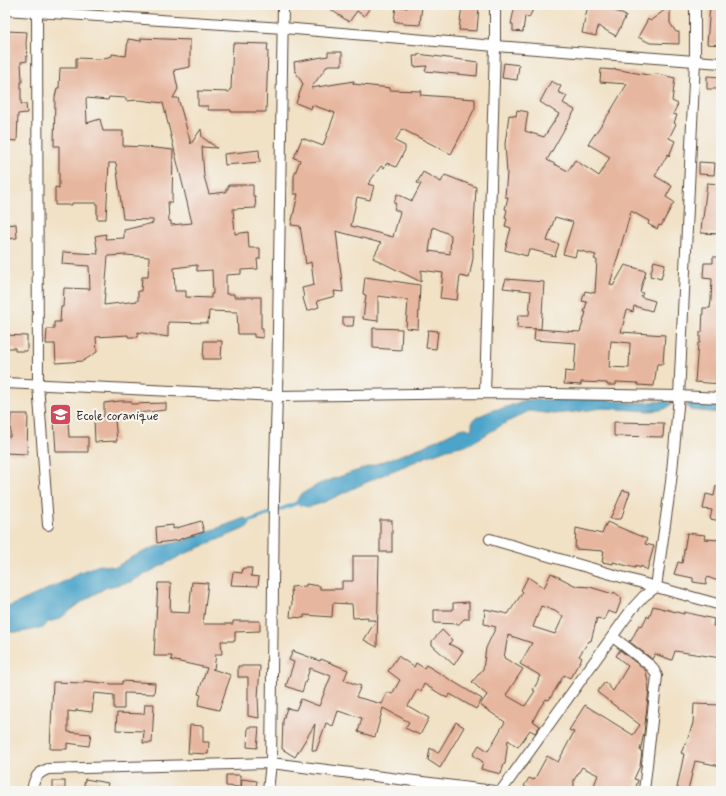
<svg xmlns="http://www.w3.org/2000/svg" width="726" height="796" font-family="Mynerve,sans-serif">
<rect width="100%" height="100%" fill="#f6f6f2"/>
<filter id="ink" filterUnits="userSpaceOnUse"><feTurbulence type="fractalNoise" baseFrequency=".025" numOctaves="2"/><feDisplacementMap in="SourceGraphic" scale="8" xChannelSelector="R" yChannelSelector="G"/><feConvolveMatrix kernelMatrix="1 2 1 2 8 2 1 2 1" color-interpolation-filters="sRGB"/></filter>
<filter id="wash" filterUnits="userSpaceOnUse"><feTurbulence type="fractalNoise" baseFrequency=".012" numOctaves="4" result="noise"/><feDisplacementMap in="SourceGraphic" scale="16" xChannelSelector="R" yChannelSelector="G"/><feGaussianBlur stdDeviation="0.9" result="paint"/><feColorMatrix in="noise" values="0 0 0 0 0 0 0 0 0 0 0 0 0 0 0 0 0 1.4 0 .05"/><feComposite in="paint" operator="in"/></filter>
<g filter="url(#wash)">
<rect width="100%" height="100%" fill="#f1e1c5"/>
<g fill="#4ca4c9" stroke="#446774">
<path d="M597 399 634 403 668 401 671 404 667 408 661 410 650 411 603 408 575 412 553 414 529 411 507 422 470 444 447 449 426 457 380 476 322 503 309 507 295 504 300 495 319 484 393 458 422 447 459 429 466 428 471 430 472 427V423L475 418 493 410 504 408 525 400Z"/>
<path d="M695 402 721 403V413L690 410 686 405Z"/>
<path d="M245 518 250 524 248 527 182 555 130 582 107 587 83 601 59 619 48 622 43 628 21 632H9L5 634V606H11L67 580 80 572 100 565 116 567 132 557 155 547 183 541Z"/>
</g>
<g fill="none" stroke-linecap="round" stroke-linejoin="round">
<path stroke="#4ca4c9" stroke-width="3.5" d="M245 523 297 503"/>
</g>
<g id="blocks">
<g fill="#e7b69e" fill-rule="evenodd">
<path d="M324 5H372L364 16 357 11 349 22Z"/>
<path d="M407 5H422L420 25 403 24V23L394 21 396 6 407 8Z"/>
<path d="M462 5H479L477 31 459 30Z"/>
<path d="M515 5H535L529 18 525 16 523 32 513 31V24H511Z"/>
<path d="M588 5H603L626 16 616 36 598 26 596 36 582 33Z"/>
<path d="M710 5H721V45L707 44Z"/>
<path d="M670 6V23L676 32H679V44L650 43 638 37 648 19 650 21Z"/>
<path d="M7 31 27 32 26 43 27 61 21 62 22 82H21V104H26L27 113 18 114 17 141 5 140 6 100 5 50Z"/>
<path d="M141 38 190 40V67L174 70 178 89 173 98H178L191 144 201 129 202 137 217 148 202 147 204 176 209 194 226 192V189H228V185H253V196H255L256 208 233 209 235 234 248 232 249 248H260V259H257L258 269 241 270V274L226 275V294H234V297H261V328H263V338L254 337V334H238L237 312 209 311 208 323 168 322V337L138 332V337H128V335L96 337 97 352 83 361 56 363 55 344H46L47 329H54V322H60L61 307H63L64 288 90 289 89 266 62 264 63 252 98 254 95 236 106 234 105 239 124 238V230L153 223V220L123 219 116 163H109L106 219H97V203H72V205H55V187L59 188V146H54L55 97 57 88H59L60 68H76V58L100 59 112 56V54L126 56 128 39 141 41ZM109 97 126 98V101L139 100 163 103 192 223 171 225V221H169L168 202H172L173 150 146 147 123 146V131H103L100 119 87 123 86 98 108 100ZM126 255 149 257 148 277H142L141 291H138V301L104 305 108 256ZM197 265V271L212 270 213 294H211V298L186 297V291H175L174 268Z"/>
<path d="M233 43 268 44 267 51H268L266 112H231V110H208V106H198V91L229 92 230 89H231Z"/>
<path d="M328 52H342V65H328L311 88 354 81 353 84 390 88V90L422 91 420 95 475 99V108L451 154 402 129 395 141 405 146V150L396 167 387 163 384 168 381 166 368 184 374 186 370 200 357 197 351 226 393 237 400 212 394 209 396 204 394 203 397 194 412 201 421 184 417 183 423 172 441 182 445 175 476 187 474 227 472 248H473V258L469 278 460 276 457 300 440 298 443 273 421 270V282L373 258 381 243 336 231 343 292 334 291 335 296 317 301 319 307 307 311 303 298 304 297 302 288 314 285 311 262 306 264 300 226 291 225 298 194H294V176L300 160 294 158 302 138 323 146 335 113 312 105 311 109 296 103 303 84 295 71 294 62 328 56ZM433 227 451 235 450 254 429 251Z"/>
<path d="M418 54 478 62 477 76 425 71 427 66 414 67 413 56H418Z"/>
<path d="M504 63 519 65 517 80 502 78Z"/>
<path d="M601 69 614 70V69L648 75 658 74 675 78 672 101 678 104 673 114 677 115 674 123 676 124 669 138 675 141 669 156 668 154 655 176 672 186 666 197 674 202 661 226 659 225 657 229 648 224 649 221 631 211 610 284 613 286 625 265 646 271 640 292 643 293 641 297 655 301 652 311 634 306 633 312 627 310 621 332 665 335 663 364H657L654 386 638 385V383L616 382V385H607V383L581 382V385L564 384 565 371 574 372 576 343 534 340 535 329 580 332 586 312H584L587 302 582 301 585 291 595 293 597 260 594 259 596 255 577 250 575 257 563 254 573 222 555 217 547 241 559 244 555 256 529 249 527 256 505 250 511 228 505 226 507 219 505 218 507 210 505 209 508 197H505L507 173 505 144 509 115 516 116 517 110 528 112 525 131 544 137 559 114 540 102 551 81 561 86 558 92 567 96 563 103 575 110 547 160 568 171 575 160 599 176 610 157 588 144 610 112 627 84 600 82ZM611 341 630 343 629 368 609 367Z"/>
<path d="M707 76 721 77 720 89H707Z"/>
<path d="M259 150 260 162 225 165 224 154Z"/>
<path d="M699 162 715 163 714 175 699 174Z"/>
<path d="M707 183 721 184V234L701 233 702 218H703Z"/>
<path d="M16 224 17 238 5 239V225Z"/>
<path d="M713 257H721V384L695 382 698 343H700V332H702L703 308H710L711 300 712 279 703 278 704 263H713Z"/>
<path d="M654 261 665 264 661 279 650 276Z"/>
<path d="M365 277 420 285 418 329 406 328 408 300 378 296V321L363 319 366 295 363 294Z"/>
<path d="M506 279 544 282 541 329 517 328 518 315H529L531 291 503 288Z"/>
<path d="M343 317H354L353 326H343Z"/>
<path d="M373 328 402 329 401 350 373 348Z"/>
<path d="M428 330 438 331 436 349 426 348Z"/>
<path d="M5 335 27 336V351H15V348H5Z"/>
<path d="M204 341H222L221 359H203Z"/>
<path d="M120 401H131V404L166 403V410L118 415V420H115L117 441 95 442 94 417H104V403Z"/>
<path d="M67 403 69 437H88V452H56L53 405Z"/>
<path d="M11 414H28L27 454 5 453V436L10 437Z"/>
<path d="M614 422 664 423 663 437 614 436Z"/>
<path d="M716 486H721V521L710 519 712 510 703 509 706 494 714 496Z"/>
<path d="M623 490 630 492 621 519H610Z"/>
<rect x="380" y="520" width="12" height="32"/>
<path d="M201 521 204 532 180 539V540L157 543 156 527 173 525V529Z"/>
<path d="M607 522 647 539 645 544 654 546 647 570 641 566 640 568 636 566 635 568 613 562V564L602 562 604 551 575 549 576 528 602 534Z"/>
<path d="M687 533 705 535 704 539 721 540V582L707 577 706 584 693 582V578L674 574 678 562 682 563Z"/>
<path d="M353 556H379L377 647 364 640 376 620H368V617L353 618 352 604 333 603 332 617 304 615V618L290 617 291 606H292L291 587 306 586V584L320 586V589H342V581H353Z"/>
<path d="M243 568H252L251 576 259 577 258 586 231 585 233 572 242 573Z"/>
<path d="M551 573 576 586 590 587 613 594 614 592 622 598 616 614 608 611 604 620 597 618 591 641H589L579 656 582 658 570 678 564 675 549 700 546 699 539 709 533 721 540 726 535 733 530 730 518 747 508 740 505 764H504L501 774 481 769 483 762 473 755 479 745 488 751 505 722 480 705 487 695 472 682 483 669 486 648 496 627 484 624 485 609 508 614 523 592 521 590 528 577 544 588ZM541 606 555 611 563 617 555 634 533 627ZM508 635 532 643 520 664 541 676 533 690 535 691 525 706 506 695 523 669 504 658Z"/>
<path d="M192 582 208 583 203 624H233V621H260V631L235 632V641H221L222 654H216L214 669H212L231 675 219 710 198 705 201 695 198 694 207 668 171 660 172 656H154L158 583H171L170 612 189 613Z"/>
<path d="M469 602V619H464L459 624 434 623V610H453V603Z"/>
<path d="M653 606 684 614V612L714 619 713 626H721V658L675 651 672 660 655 654 652 659 629 641 630 640 631 641 639 625 642 626 647 616 649 618Z"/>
<path d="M442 630 452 640 449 644 463 651 454 665 432 645V641Z"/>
<path d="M620 650 646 671 649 689 644 733 640 751H642L640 766 634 779 638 780 635 790 627 787 624 791H592L598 775 582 767 574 780V791H528L529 789 524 786 529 778 534 780 547 756 558 762 574 732 569 730 585 705 633 735 640 725 597 692 605 682 613 691 628 666 616 656Z"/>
<path d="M293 651 320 661 321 659 348 670 344 680 361 686 356 697 382 704 387 692 392 694 400 680 388 671 398 656 414 667 416 663 424 668 426 665 482 699 476 709 450 694 447 698 424 684 421 691 417 690 408 706 429 718 420 735 405 728 409 722 383 708 375 737 358 732 362 718 338 711 333 726 326 723 316 751 312 750 315 724 295 757 282 749 283 720 287 708 296 710 301 699 319 706 331 676 310 668 302 692 286 686 294 662 289 660Z"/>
<path d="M238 666H260L258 698 259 718 248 716V677H238Z"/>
<path d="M84 681 112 684H122V681L155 683 154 694 124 693V709H114V695L94 693 92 712 76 710V712L68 711V732L91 734 89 746 67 743V749H50L53 682 84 683Z"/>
<path d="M145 704H154L152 743H143L144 731 116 730 117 713 144 714Z"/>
<path d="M694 704 720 705 718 727H720L719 748H720L721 766 695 761 688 790 677 788 684 754 681 753 685 744H686L693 723Z"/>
<path d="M456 722 464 727 440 768 428 760 430 748 438 753Z"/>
<path d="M190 725 203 726V742H209L208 754 188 753Z"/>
<path d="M248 727H259L257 748 247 747Z"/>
<path d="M226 775H240V787L226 786Z"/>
<path d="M85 779 108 783 106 791H83Z"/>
<path d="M242 779 257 781 255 791H241Z"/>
<rect x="53" y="781" width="12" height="10"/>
</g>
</g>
</g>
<g filter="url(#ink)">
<use href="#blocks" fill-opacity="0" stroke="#564537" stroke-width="1"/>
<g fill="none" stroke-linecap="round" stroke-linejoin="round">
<defs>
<g id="minor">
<path d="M37 5 38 384 48 525"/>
<path d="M5 10 283 28 495 46 721 63"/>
<path d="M5 383 277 396 485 393 679 396 721 398"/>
<path d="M485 393 495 46V5"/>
<path d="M490 539 656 587 721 605"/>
<path d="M613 637 652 667 657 676 644 791"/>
<path d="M32 791C34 778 37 773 48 769L271 763 494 791"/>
<path d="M268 791 271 763 274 498 277 396 283 5"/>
<path d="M501 791 632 609 644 596 656 587 671 482 679 396 695 61V5"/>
</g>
</defs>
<use href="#minor" stroke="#564537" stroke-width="12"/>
<use href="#minor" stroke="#fff" stroke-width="10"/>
</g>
</g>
<defs>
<symbol id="school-square" viewBox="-11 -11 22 22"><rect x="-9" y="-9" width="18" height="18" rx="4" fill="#d1495b" stroke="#f6f6f2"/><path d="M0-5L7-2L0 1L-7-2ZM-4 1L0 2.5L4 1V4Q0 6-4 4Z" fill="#fff"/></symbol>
</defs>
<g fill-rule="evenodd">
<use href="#school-square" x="48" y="402" width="25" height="25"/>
</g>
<g text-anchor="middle" stroke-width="4" stroke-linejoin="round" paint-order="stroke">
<g font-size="13" fill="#3b2a1e" stroke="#f6f6f2" text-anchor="start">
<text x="76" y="420">Ecole coranique</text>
</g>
</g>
<rect width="726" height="796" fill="none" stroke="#f6f6f2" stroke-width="20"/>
</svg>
